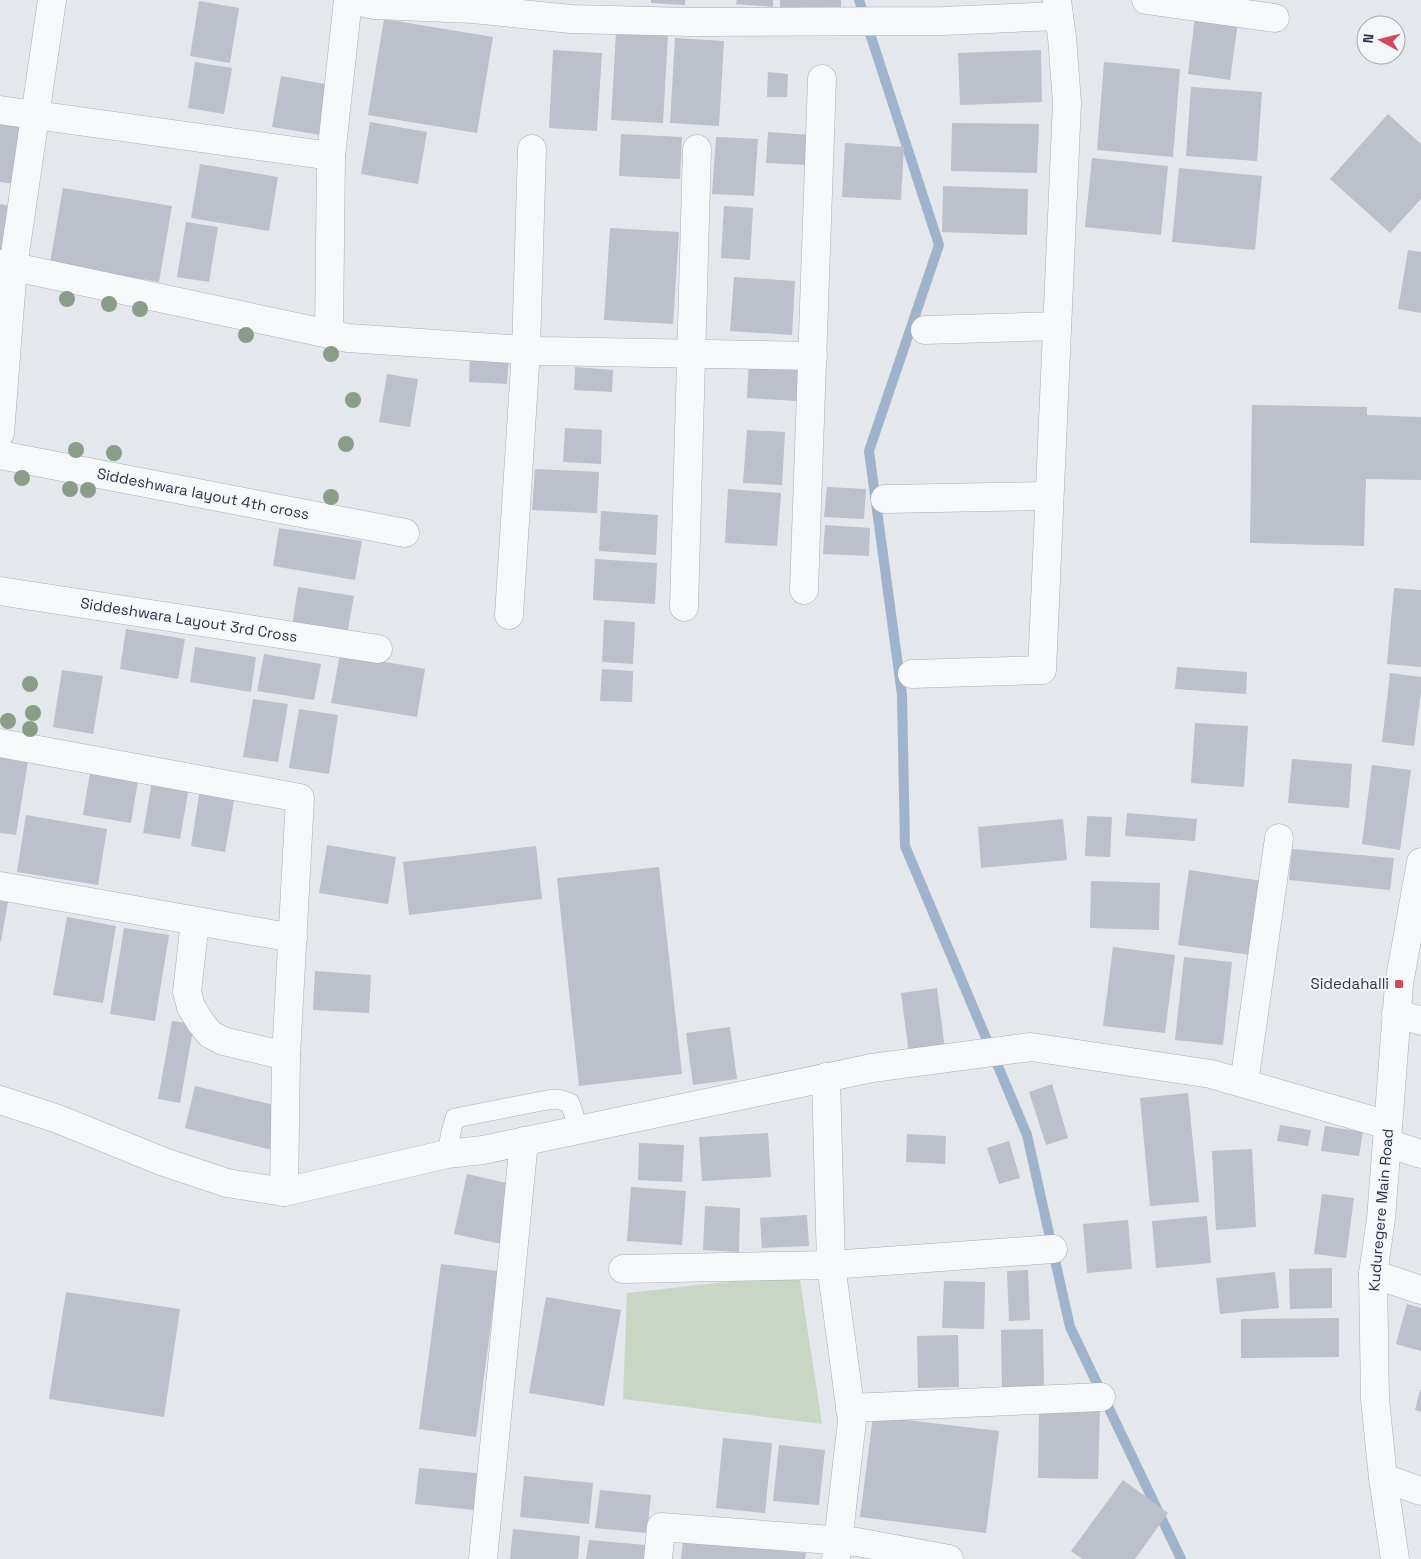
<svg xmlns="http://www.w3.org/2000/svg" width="1421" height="1559" font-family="'Space Grotesk',sans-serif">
<rect width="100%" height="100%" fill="#e4e7ec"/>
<path fill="#c9d6c5" d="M799 1274 822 1424 623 1399 627 1293Z"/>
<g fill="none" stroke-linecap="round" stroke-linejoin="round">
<path stroke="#9fb4cc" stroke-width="10" d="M859 0 939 245 869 451 902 695 905 846 1027 1135 1070 1327 1181 1559"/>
</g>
<g fill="#bbc0ca">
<path d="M651 0H685V5L651 3Z"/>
<path d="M737 0H773V7L736 4Z"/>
<path d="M780 0H841V14L780 10Z"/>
<path d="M199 1 239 8 230 63 190 56Z"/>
<path d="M1195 17 1238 22 1230 80 1188 74Z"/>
<path d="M384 19 493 37 477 133 368 115Z"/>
<path d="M616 32 668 35 663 123 611 120Z"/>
<path d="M675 38 724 41 719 126 670 123Z"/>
<path d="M553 50 602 53 597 131 549 128Z"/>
<path d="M1041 50 1042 102 960 105 958 53Z"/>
<path d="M195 62 232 68 224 114 188 108Z"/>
<path d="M1104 62 1180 69 1173 157 1097 150Z"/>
<path d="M768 72 788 74 787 97H767Z"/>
<path d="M281 76 330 85 321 135 272 127Z"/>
<path d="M1191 87 1262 92 1257 161 1186 156Z"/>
<path d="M1388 114 1421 144V199L1390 233 1330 179Z"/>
<path d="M0 117 25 122 15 184 0 182Z"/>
<path d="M370 122 427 132 418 184 361 174Z"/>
<path d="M952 123 1039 124 1037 173 951 171Z"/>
<path d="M768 132 811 135 809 165 766 163Z"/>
<path d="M621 134 682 137 680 179 619 176Z"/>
<path d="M716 137 758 139 754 196 712 194Z"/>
<path d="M845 143 904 147 901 200 842 197Z"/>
<path d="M1092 158 1168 166 1161 235 1085 227Z"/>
<path d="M200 164 278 177 269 231 191 218Z"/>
<path d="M1179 168 1262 176 1255 250 1172 242Z"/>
<path d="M943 186 1028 189 1027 235 942 232Z"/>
<path d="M63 188 172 206 159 282 50 263Z"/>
<path d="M0 204 10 206 2 252H0Z"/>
<path d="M724 206 753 208 750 260 721 258Z"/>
<path d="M186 222 218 227 209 282 177 277Z"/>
<path d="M610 228 679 232 673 324 604 320Z"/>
<path d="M1408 250 1421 252V313L1398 309Z"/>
<path d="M734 277 795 281 792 335 730 331Z"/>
<path d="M470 353 509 355 507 384 469 382Z"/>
<path d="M749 359 799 362 797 401 747 398Z"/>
<path d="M575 367 613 370 612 392 574 390Z"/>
<path d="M387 374 418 379 410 427 379 422Z"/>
<path d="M1252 405 1367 407V415L1421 417V480L1366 479 1364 546 1250 543Z"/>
<path d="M565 428 602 430 601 464 563 462Z"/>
<path d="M747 430 785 432 782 485 743 483Z"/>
<path d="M535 469 599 472 597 513 532 510Z"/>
<path d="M827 487 866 489 864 519 824 517Z"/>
<path d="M728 489 781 493 777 546 725 543Z"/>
<path d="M601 511 658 515 656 555 599 551Z"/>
<path d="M825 525 870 528 869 556 823 554Z"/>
<path d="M279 528 362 541 355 580 273 566Z"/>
<path d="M595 559 657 563 655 604 593 600Z"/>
<path d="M298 587 354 596 347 635 292 626Z"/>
<path d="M1394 588 1421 590V667L1387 664Z"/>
<path d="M604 620 635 622 633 664 602 662Z"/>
<path d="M126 629 185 639 178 679 120 669Z"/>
<path d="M195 647 256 657 251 692 190 682Z"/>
<path d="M264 654 321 664 314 700 257 691Z"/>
<path d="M340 654 425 669 417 717 331 703Z"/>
<path d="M1177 667 1247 672 1246 694 1175 689Z"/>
<path d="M602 669 633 671 632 702 600 701Z"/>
<path d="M62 670 103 676 93 734 53 727Z"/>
<path d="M1390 673 1421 677V692L1414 746 1382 742Z"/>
<path d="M253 699 288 704 278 762 243 757Z"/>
<path d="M299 709 338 715 329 774 289 768Z"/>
<path d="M1195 723 1248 726 1244 787 1191 783Z"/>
<path d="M0 750 29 755 16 835 0 833Z"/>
<path d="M1292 759 1352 764 1349 808 1288 803Z"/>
<path d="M1372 765 1411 770 1400 850 1362 844Z"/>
<path d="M91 767 139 775 131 823 83 815Z"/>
<path d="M153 776 190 781 180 839 143 833Z"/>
<path d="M200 789 235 795 225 852 191 846Z"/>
<path d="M1127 813 1197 819 1195 841 1125 836Z"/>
<path d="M26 815 107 829 98 885 17 872Z"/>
<path d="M1087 816 1112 817 1110 857 1085 856Z"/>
<path d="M1063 819 1067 860 981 868 978 827Z"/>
<path d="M327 845 396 857 388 904 319 893Z"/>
<path d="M536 846 542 899 409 915 403 862Z"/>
<path d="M1292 849 1394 858 1390 890 1289 880Z"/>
<path d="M659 867 682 1074 579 1086 557 878Z"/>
<path d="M1189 870 1262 881 1251 955 1178 945Z"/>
<path d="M1091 881 1160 883 1159 930 1090 928Z"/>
<path d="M0 901 8 902 1 941H0Z"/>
<path d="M67 917 116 926 103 1003 53 995Z"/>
<path d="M124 928 169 935 155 1021 110 1014Z"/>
<path d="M1113 947 1175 955 1165 1033 1103 1026Z"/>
<path d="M1184 957 1232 962 1223 1045 1175 1040Z"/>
<path d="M315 971 371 975 369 1013 313 1010Z"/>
<path d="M937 988 945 1049 909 1054 901 993Z"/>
<path d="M172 1021 194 1024 180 1103 158 1099Z"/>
<path d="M730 1027 737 1079 693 1085 686 1033Z"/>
<path d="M1052 1084 1068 1138 1046 1145 1029 1092Z"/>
<path d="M195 1086 282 1107 272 1150 185 1128Z"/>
<path d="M1188 1093 1199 1202 1150 1206 1140 1098Z"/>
<path d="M1280 1125 1311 1130 1308 1146 1277 1141Z"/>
<path d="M1325 1126 1363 1132 1359 1156 1321 1151Z"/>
<path d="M768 1133 771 1177 702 1181 699 1137Z"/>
<path d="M907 1134 946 1136 945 1164 906 1162Z"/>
<path d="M1009 1141 1020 1178 999 1184 987 1148Z"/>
<path d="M639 1143 684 1145 682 1182 638 1180Z"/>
<path d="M1252 1149 1256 1227 1216 1230 1212 1151Z"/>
<path d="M467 1174 515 1185 502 1244 454 1234Z"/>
<path d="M631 1187 686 1191 682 1245 627 1241Z"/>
<path d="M1322 1194 1354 1198 1346 1258 1314 1254Z"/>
<path d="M705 1206 740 1208 739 1252 703 1250Z"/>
<path d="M807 1215 809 1246 762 1248 760 1218Z"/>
<path d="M1207 1216 1211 1263 1156 1268 1152 1221Z"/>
<path d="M1128 1220 1132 1269 1087 1273 1083 1224Z"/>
<path d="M441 1264 498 1271 476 1437 419 1429Z"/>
<path d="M1332 1268V1308L1290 1309 1289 1269Z"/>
<path d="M1028 1270 1030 1320 1009 1321 1007 1271Z"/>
<path d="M1275 1272 1279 1308 1220 1314 1216 1278Z"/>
<path d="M944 1281 985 1282 984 1329 942 1328Z"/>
<path d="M66 1292 180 1309 164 1417 49 1399Z"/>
<path d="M546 1297 621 1310 604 1406 529 1393Z"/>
<path d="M1407 1304 1421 1308V1351L1396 1344Z"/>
<path d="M1339 1318V1357L1241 1358V1319Z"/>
<path d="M1043 1329 1044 1387H1002L1001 1330Z"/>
<path d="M958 1335 959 1387 918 1388 917 1336Z"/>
<path d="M1420 1390H1421V1412L1415 1410Z"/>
<path d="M1039 1407 1100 1408 1098 1479 1038 1478Z"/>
<path d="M873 1416 999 1431 986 1533 860 1517Z"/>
<path d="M723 1438 772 1443 765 1513 716 1508Z"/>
<path d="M779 1445 825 1450 819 1505 773 1501Z"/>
<path d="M419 1468 477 1473 474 1510 415 1504Z"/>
<path d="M524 1476 593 1483 589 1524 520 1517Z"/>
<path d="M1123 1480 1168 1513 1135 1559H1082L1071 1551Z"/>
<path d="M600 1490 651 1495 647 1533 595 1528Z"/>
<path d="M513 1529 580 1536 578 1559H510Z"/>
<path d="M589 1540 646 1545 645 1559H586Z"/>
<path d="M683 1541 806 1553 805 1559H681Z"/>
</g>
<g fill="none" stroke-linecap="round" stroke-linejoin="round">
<defs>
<path id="service" d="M447 1154 451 1132 455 1118 547 1100 558 1099 570 1103 579 1130"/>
<g id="minor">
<path d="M351 0 375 5 473 9 571 19 690 22 943 21 1059 16 1057 0"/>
<path d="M1146 0 1275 18"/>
<path d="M0 110 331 156"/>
<path d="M0 264 348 338 541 351 813 356"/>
<path d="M925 330 1057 326"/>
<path d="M329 334 331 156 348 0"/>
<path d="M0 433 13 267 52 0"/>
<path d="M0 455 405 533"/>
<path d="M885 499 1049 496"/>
<path d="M804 590 822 79"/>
<path d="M0 591 378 649"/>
<path d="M684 607 697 149"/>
<path d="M509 615 526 350 532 149"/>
<path d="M912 674 1042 670 1067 103 1062 37 1059 16"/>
<path d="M0 743 300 798 286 1056 284 1192"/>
<path d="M0 886 293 938"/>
<path d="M195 921 187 992 191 1007 201 1023 210 1034 223 1041 286 1056"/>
<path d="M1396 1013 1421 1021"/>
<path d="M826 1077 831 1265 852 1421 836 1559"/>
<path d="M1244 1083 1279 838"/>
<path d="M0 1100 58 1119 164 1162 227 1183 284 1192 447 1154 483 1150 872 1068 1031 1047 1211 1074 1388 1125"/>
<path d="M1387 1143 1421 1154"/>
<path d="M623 1269 831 1265 1053 1249"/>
<path d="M1373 1274 1421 1290"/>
<path d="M850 1408 1101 1397"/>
<path d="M1383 1478 1421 1491"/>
<path d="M483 1559 524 1141"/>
<path d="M658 1559 661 1527 857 1542 949 1559"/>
</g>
<path id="tertiary" d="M1395 1559 1383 1478 1375 1399 1373 1274 1381 1219 1399 984 1421 862"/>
</defs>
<use href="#service" stroke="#a9aeb7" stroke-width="20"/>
<use href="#minor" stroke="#a9aeb7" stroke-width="29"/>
<use href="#tertiary" stroke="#a9aeb7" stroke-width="29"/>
<use href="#service" stroke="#f7f8fa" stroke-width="19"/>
<use href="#minor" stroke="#f7f8fa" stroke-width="28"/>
<use href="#tertiary" stroke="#f7f8fa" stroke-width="28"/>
</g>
<g fill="#899d89">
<circle cx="67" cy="299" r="8"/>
<circle cx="109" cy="304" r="8"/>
<circle cx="140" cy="309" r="8"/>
<circle cx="246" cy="335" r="8"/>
<circle cx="331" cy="354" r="8"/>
<circle cx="353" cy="400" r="8"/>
<circle cx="346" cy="444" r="8"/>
<circle cx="76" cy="450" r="8"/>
<circle cx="114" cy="453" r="8"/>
<circle cx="22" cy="478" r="8"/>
<circle cx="70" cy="489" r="8"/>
<circle cx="88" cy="490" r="8"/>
<circle cx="331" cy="497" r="8"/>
<circle cx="30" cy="684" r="8"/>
<circle cx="33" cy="713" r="8"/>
<circle cx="8" cy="721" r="8"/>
<circle cx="30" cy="729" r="8"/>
</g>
<rect fill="#d1495b" stroke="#f4f6f9" stroke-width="2" x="1394" y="979" width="10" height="10" rx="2.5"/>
<g text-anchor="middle" stroke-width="4" stroke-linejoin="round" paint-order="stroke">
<g font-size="15" fill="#2b3445" stroke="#f4f6f9">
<text transform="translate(203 494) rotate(11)" y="5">Siddeshwara layout 4th cross</text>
<text transform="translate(189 620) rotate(9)" y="5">Siddeshwara Layout 3rd Cross</text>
<text transform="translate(1381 1210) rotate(-85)" y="5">Kuduregere Main Road</text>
</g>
<g font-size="15" fill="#2b3445" stroke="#f4f6f9" text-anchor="end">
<text x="1389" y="989">Sidedahalli</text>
</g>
</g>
<g transform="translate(1381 40) rotate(277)"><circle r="24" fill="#f4f6f9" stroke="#a4a8b1"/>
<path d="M0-4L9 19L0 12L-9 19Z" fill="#d1495b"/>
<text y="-8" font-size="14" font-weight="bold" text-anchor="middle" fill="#2b3445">N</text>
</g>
</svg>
